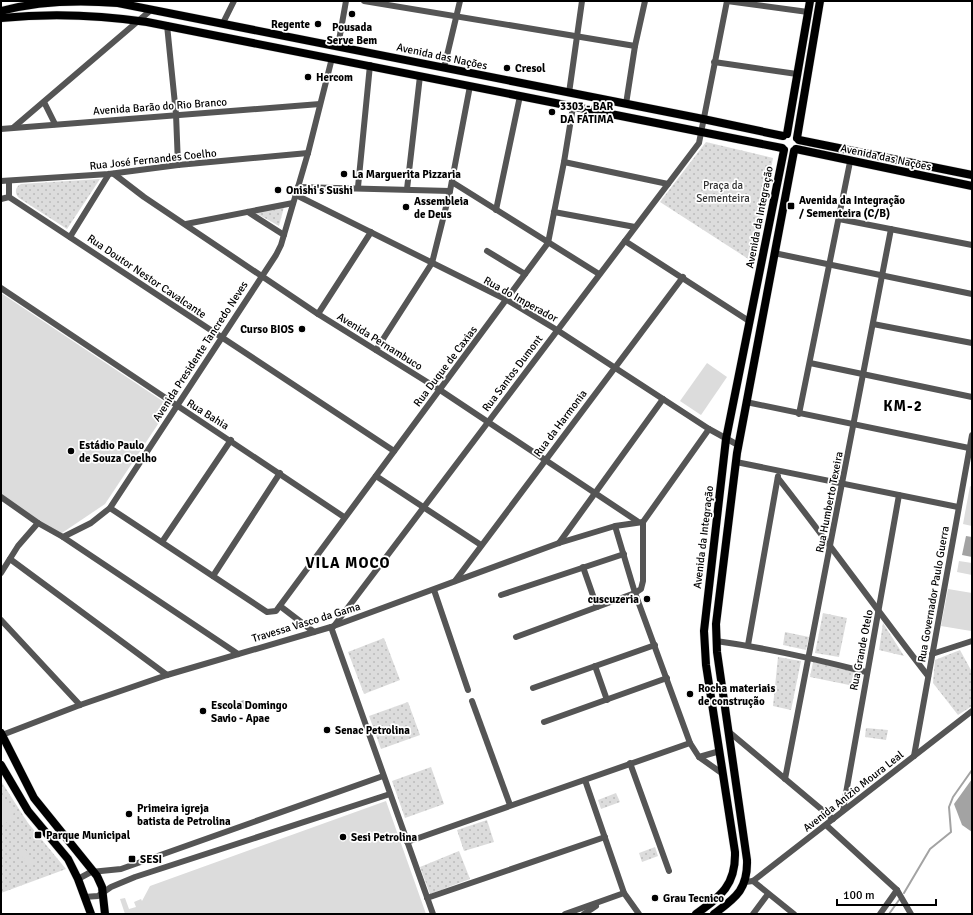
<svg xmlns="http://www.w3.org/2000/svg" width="973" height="915" font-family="Signika,sans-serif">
<defs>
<pattern id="park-dots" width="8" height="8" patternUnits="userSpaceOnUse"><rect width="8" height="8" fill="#dcdcdc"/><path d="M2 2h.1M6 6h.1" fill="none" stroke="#bbb" stroke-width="1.8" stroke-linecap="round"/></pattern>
</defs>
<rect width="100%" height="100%" fill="#fff"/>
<g fill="url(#park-dots)">
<path d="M706 142 773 158 753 262 660 202Z"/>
<path d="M100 179 67 229 19 198C14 193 15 187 21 184Z"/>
<path d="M284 207 279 226 252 211Z"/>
<path d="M823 613 847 618 839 657 815 653Z"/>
<path d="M883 623 904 656 879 650Z"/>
<path d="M785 632 809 637 806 650 783 645Z"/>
<path d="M384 638 400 680 364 694 348 652Z"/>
<path d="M960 650 972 672V706L958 715 933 683 935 660Z"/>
<path d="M778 657 801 661 791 710 773 706Z"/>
<path d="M813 662 862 672 859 687 810 677Z"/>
<path d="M408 702 420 735 381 749 369 716Z"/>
<path d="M866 728 888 730 886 740 865 737Z"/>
<path d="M431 767 444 804 405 818 392 781Z"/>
<path d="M1 781 28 823 66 869 1 893Z"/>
<path d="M616 793 620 802 601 809 598 800Z"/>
<path d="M487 820 494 842 464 851 457 830Z"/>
<path d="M655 847 658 856 642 862 639 853Z"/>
<path d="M459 851 470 879 430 894 420 867Z"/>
</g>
<g fill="#dcdcdc">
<path d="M1 293 170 406 105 504 59 535 1 495Z"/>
<path d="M707 363 727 377 701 415 680 401Z"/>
<path d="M970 486 972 487V526L963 524Z"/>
<path d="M959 561 972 563V575L957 572Z"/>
<path d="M948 589 972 593 971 631 941 626Z"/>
<path d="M1 796 14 812 11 821 3 824 1 822Z"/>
<path d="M386 801 426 914H125L120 899 125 898 129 909 136 907 134 902 141 899 142 901 150 886Z"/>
<path d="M20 849 26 850 27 856 33 859 32 864H25L24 858 18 854Z"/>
</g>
<g fill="#a3a3a3">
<path d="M966 536 972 537V557L962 555Z"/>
<path d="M244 700 246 707 235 711 232 704Z"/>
<path d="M972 779V832L962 825 954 804Z"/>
</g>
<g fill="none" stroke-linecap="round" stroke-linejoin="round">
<g stroke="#a3a3a3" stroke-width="2">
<path d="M904 893 930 849 951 832 949 807 953 797 972 770"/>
<path d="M889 914 899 900"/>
</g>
<defs>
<g id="major">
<path d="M1 11C38 1 80 0 118 3L703 119 783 136"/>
<path d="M1 18C49 13 100 15 147 22L782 148"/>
<path d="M787 134 810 1"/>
<path d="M797 138 820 1"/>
<path d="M799 140 972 175"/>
<path d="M796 149 972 186"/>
<path d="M1 733 34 798 97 876 102 887 105 914"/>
<path d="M1 765 28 811 68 859 78 879 91 914"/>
<path d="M696 914C721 896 736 885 735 852L706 665 704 631 726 439 784 150"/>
<path d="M714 914C735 898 748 890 747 860L717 652 716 624 737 453 794 151"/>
</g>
</defs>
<use href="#major" stroke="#dbdbdb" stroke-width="9"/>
<g stroke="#555" stroke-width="6">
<path d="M364 1 635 46"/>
<path d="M727 1 808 12"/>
<path d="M223 23 234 1"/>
<path d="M167 25 176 114 178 165"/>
<path d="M338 46 346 1"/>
<path d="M714 62 797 74"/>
<path d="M444 68 460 1"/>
<path d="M569 93 582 1"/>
<path d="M44 102 55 124"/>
<path d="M626 104 635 46 645 1"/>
<path d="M14 127 151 10"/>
<path d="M1 129 320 104"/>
<path d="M564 162 668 184"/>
<path d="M114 174 144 197 318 314 440 390 637 521"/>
<path d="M1 181 109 174 178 165 308 153"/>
<path d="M452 182 599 274"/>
<path d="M298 187 450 191"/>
<path d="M358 187 370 65"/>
<path d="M407 189 420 76"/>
<path d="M296 195 507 300 557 330 709 429 738 445"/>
<path d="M9 197 394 451"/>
<path d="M1 199 9 197V181"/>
<path d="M496 210 520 96"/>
<path d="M248 212 284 235"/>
<path d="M554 212 635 227"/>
<path d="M839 219 972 245"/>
<path d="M186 224 293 203"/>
<path d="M70 237 109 174"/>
<path d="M625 241 749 321"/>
<path d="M487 251 525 274"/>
<path d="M774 253 972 294"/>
<path d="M1 288 344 517"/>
<path d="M318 314 371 232"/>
<path d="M873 324 972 343"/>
<path d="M376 350 432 263 450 191 470 86"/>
<path d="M810 363 972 397"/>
<path d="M746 402 969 448"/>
<path d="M799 414 850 162"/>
<path d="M736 462 958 507"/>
<path d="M376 476 481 545"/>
<path d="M778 478C829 543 877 610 928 676"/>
<path d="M1 497 38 523"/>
<path d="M110 508 267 612 276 611 548 243 564 162 573 107"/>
<path d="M643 522 709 429"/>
<path d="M615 526 635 593 690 743 699 757 723 774"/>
<path d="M63 537 238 654"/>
<path d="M162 542 231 440"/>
<path d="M559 543 663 399"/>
<path d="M10 559 167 675"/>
<path d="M583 567 597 607"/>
<path d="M1 573 18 546 38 523 63 537 91 523 110 508 276 255 281 245 308 153 332 58"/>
<path d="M213 576 280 473"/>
<path d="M455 581 683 277"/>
<path d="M434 590 468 690"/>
<path d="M501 595 624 554"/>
<path d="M280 606 314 632"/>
<path d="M1 620 80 705"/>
<path d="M334 626 699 143 727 1"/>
<path d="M331 627 433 914"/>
<path d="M516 637 635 593 641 589 643 581V522"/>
<path d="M716 641C767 648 816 659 866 672"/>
<path d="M748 645 778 476"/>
<path d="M932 654 972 641"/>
<path d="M595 666 607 700"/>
<path d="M533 688 655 645"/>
<path d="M472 701 510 805"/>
<path d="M544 722 667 678"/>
<path d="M728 731 833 819"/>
<path d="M2 735 80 705 167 675 331 627 559 543 615 526 643 522"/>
<path d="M914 756 972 435"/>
<path d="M699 757 720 751"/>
<path d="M630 763 669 871"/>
<path d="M785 779 891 229"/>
<path d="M585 780 624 893 639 914"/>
<path d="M843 810 899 495"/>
<path d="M826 825 897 890 911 914"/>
<path d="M407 842 690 743"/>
<path d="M78 879 91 872 121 869 383 776"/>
<path d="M753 881 794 914"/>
<path d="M745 882 753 881 972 711"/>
<path d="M84 897 98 896 111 887 135 877 390 794"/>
<path d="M427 898 605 837"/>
<path d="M565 914 624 893"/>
<path d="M584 914 596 906"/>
<path d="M753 914 768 894"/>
<path d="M880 914 897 890"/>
</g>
<use href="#major" stroke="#000" stroke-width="8"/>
</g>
<g fill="#000" stroke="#fff" stroke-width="1.5">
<circle cx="352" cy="14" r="4"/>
<circle cx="318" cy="24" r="4"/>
<circle cx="507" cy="68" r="4"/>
<circle cx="308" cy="77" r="4"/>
<circle cx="552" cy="112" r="4"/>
<circle cx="344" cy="174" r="4"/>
<circle cx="278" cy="190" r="4"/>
<rect x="787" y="202" width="8" height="8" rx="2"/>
<circle cx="406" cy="207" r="4"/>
<circle cx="302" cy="329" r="4"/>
<circle cx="71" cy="451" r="4"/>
<circle cx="647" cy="599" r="4"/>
<circle cx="690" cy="694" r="4"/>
<circle cx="203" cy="711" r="4"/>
<circle cx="327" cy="730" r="4"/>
<circle cx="129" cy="814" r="4"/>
<rect x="34" y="831" width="8" height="8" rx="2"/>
<circle cx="343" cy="837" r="4"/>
<rect x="128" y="855" width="8" height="8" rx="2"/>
<circle cx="655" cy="898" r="4"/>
</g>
<g text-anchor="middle" stroke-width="3.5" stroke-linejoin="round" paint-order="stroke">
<g font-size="11" font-weight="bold" fill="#000" stroke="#fff" text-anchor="start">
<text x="310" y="28" text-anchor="end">Regente</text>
<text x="352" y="31" text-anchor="middle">Pousada<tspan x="352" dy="13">Serve Bem</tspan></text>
<text x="515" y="72">Cresol</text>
<text x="316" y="81">Hercom</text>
<text x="560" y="110">3303 - BAR<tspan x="560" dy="13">DA FÁTIMA</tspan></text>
<text x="352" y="178">La Marguerita Pizzaria</text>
<text x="286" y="194">Onishi's Sushi</text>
<text x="799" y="204">Avenida da Integração<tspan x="799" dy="13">/ Sementeira (C/B)</tspan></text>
<text x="414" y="205">Assembleia<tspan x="414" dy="13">de Deus</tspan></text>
<text x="294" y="333" text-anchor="end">Curso BIOS</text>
<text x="79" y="449">Estádio Paulo<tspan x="79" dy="13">de Souza Coelho</tspan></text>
<text x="639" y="603" text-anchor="end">cuscuzeria</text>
<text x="698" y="692">Rocha materiais<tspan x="698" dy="13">de construção</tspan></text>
<text x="211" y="709">Escola Domingo<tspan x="211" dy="13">Savio - Apae</tspan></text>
<text x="335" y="734">Senac Petrolina</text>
<text x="137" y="812">Primeira igreja<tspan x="137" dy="13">batista de Petrolina</tspan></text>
<text x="46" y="839">Parque Municipal</text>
<text x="351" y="841">Sesi Petrolina</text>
<text x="140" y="863">SESI</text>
<text x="663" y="902">Grau Tecnico</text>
</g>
<g font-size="11" fill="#000" stroke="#fff">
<text transform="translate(442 56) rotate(12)" y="4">Avenida das Nações</text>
<text transform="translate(160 106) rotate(-4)" y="4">Avenida Barão do Rio Branco</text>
<text transform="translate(886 157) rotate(12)" y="4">Avenida das Nações</text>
<text transform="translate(153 159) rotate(-6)" y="4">Rua José Fernandes Coelho</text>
<text transform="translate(759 217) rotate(-79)" y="4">Avenida da Integração</text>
<text transform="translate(147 276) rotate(34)" y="4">Rua Doutor Nestor Cavalcante</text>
<text transform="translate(521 299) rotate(29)" y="4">Rua do Imperador</text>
<text transform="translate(380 341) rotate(32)" y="4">Avenida Pernambuco</text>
<text transform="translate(200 351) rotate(-57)" y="4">Avenida Presidente Tancredo Neves</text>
<text transform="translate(445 366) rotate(-53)" y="4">Rua Duque de Caxias</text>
<text transform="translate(512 373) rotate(-53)" y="4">Rua Santos Dumont</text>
<text transform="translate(208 414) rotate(32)" y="4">Rua Bahia</text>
<text transform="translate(560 423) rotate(-53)" y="4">Rua da Harmonia</text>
<text transform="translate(829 502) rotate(-79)" y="4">Rua Humberto Texeira</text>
<text transform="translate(703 537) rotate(-83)" y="4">Avenida da Integração</text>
<text transform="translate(933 594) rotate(-80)" y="4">Rua Governador Paulo Guerra</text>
<text transform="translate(306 622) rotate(-17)" y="4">Travessa Vasco da Gama</text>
<text transform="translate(861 650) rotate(-79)" y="4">Rua Grande Otelo</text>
<text transform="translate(853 791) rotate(-38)" y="4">Avenida Anízio Moura Leal</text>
</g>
<g font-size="11" fill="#333" stroke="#fff">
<text x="723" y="189">Praça da<tspan x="723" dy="13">Sementeira</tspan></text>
</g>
<g font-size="15" font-weight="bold" letter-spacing="1" fill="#000" stroke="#fff">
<text x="903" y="411">KM-2</text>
<text x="348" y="568">VILA MOCO</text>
</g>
</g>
<rect width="973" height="915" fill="none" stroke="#000000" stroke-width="4"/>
<path d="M837 899v6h99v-6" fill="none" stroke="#000000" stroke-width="2"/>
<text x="843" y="899" font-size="12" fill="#000000" stroke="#ffffff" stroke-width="3" paint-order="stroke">100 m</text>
</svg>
